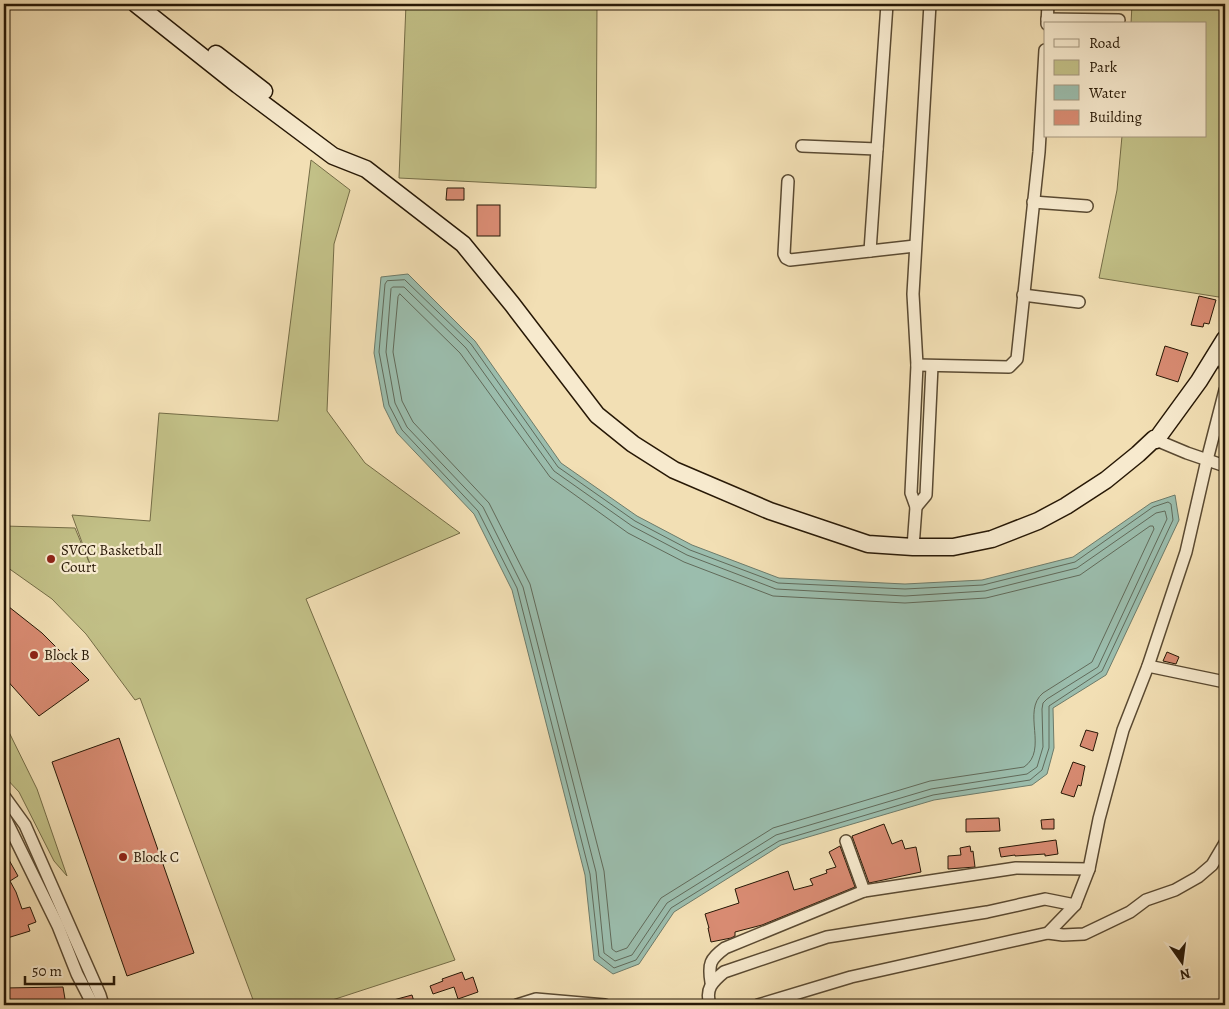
<svg xmlns="http://www.w3.org/2000/svg" width="1229" height="1009" font-family="Alegreya,serif">
<rect width="100%" height="100%" fill="#f2dfb4"/>
<filter id="stains"><feTurbulence type="fractalNoise" baseFrequency=".004" numOctaves="4"/><feColorMatrix values="0 0 0 0 .2 0 0 0 0 .09 0 0 0 0 .02 0 0 0 .5 -.17"/></filter>
<radialGradient id="worn" r=".72"><stop offset=".6" stop-color="#630" stop-opacity="0"/><stop offset="1" stop-color="#630" stop-opacity=".3"/></radialGradient>
<g fill="#c2c087" stroke="#746c46">
<path d="M406 4H597L596 188 399 178Z"/>
<path d="M1132 4H1225V298L1099 278 1117 190 1122 136H1205V24H1131Z"/>
<path d="M311 160 350 190 334 244 327 411 365 463 460 533 306 599 455 960 317 1005H255L140 698 135 700 86 634 52 599 4 565V526L75 528 91 567 72 515 150 521 159 413 278 421Z"/>
<path d="M4 722 37 789 67 876 54 861 19 792 4 776Z"/>
</g>
<path fill="#9bbdad" stroke="#6d7b6a" d="M408 274 475 341 561 463 637 516 692 545 779 578 905 584 982 580 1073 557 1151 503 1175 495 1179 520 1106 675 1053 708 1054 748 1047 774 1032 785 934 800 781 845 674 912 639 964 613 974 594 960 585 875 512 590 474 514 397 433 384 407 374 353 381 277Z"/>
<g fill="none" stroke-linecap="round" stroke-linejoin="round">
<g stroke="#616a5a" stroke-width="1">
<path d="M405 280 471 344 558 467 635 521 690 550 778 583 905 589 983 585 1075 562 1153 507 1168 502 1171 504 1173 520 1102 671 1049 706V748L1042 770 1030 780 933 795 779 841 671 908 636 960 614 968 599 956 590 874 517 588 478 511 402 430 389 405 379 352 385 284 387 281Z"/>
<path d="M393 287H404L466 348 554 471 632 526 687 555 776 589 905 596 985 591 1077 568 1156 513 1165 511 1167 519 1098 667 1047 699 1043 703 1042 709 1043 747 1037 767 1027 774 931 789 776 835 667 903 632 955 615 961 604 953 596 872 523 587 483 507 407 427 395 403 386 352 391 289Z"/>
<path d="M400 294 460 353 550 477 628 533 684 562 773 596 905 603 986 598 1080 575 1150 526H1153L1154 529 1092 662 1043 693C1021 711 1049 750 1024 767L930 781 773 828 661 898 627 948 616 952 612 949 604 871 530 584 489 503 413 422 402 401 393 352 398 297Z"/>
</g>
</g>
<g fill="#d88b72" stroke="#271806">
<path d="M447 188H464V200H446Z"/>
<rect x="477" y="205" width="23" height="31"/>
<path d="M1199 296 1216 300 1209 324 1204 323 1203 327 1191 325Z"/>
<path d="M1165 346 1188 353 1178 382 1156 375Z"/>
<path d="M4 603 42 633 89 680 39 716 4 677Z"/>
<path d="M1167 652 1179 657 1176 664 1163 661Z"/>
<path d="M1086 730 1098 733 1093 751 1080 746Z"/>
<path d="M119 738 194 953 127 976 52 762Z"/>
<path d="M1073 762 1085 766 1081 786 1078 785 1074 797 1061 793Z"/>
<path d="M999 818 1000 831 966 832V819Z"/>
<path d="M1054 819V829H1042L1041 820Z"/>
<path d="M884 824 892 844 902 840 905 849 916 847 921 872 869 883 852 836Z"/>
<path d="M1056 840 1058 854 1045 856V854L1015 856V855L1001 857 999 848Z"/>
<path d="M840 846 855 887 762 925 735 932V936L731 938 711 942 708 928H709L705 914 739 903 735 889 788 871 794 890 813 885 810 879 827 873 826 870 836 867 829 852Z"/>
<path d="M970 846 971 852 973 851 975 867 948 869V856L961 855 960 848Z"/>
<path d="M4 851 18 876 10 881 16 892 22 909 30 907 36 922 28 925 30 931 4 939Z"/>
<path d="M462 972 465 980 473 977 478 992 458 999 454 987 433 994 430 986 443 981 442 979Z"/>
<path d="M63 987 66 1005H4V988Z"/>
<path d="M412 995 415 1005H387L386 1002Z"/>
</g>
<g fill="none" stroke-linecap="round" stroke-linejoin="round">
<defs>
<g id="street">
<path d="M1047 19 1119 20"/>
<path d="M1047 24 1048 4"/>
<path d="M802 146 877 149"/>
<path d="M788 181 784 254 786 258 790 260 915 246"/>
<path d="M1033 202 1087 206"/>
<path d="M870 251 887 4"/>
<path d="M1023 295 1079 302"/>
<path d="M1217 352 1225 366"/>
<path d="M917 365 1009 367 1017 359 1039 152 1045 50"/>
<path d="M1156 440 1187 453 1225 466"/>
<path d="M916 507 926 495 932 366"/>
<path d="M913 547 916 507 911 493 917 365 913 294 930 4"/>
<path d="M1148 666 1225 682"/>
<path d="M4 796 25 825 100 995 103 1005"/>
<path d="M4 816 58 926 77 974 93 1005"/>
<path d="M846 841 864 891"/>
<path d="M1048 933 1063 935 1084 934 1130 912 1146 900 1175 890 1198 877 1212 865 1225 843"/>
<path d="M711 982C708 964 710 959 725 948L864 891 1016 868 1089 869"/>
<path d="M517 1005 536 999 605 1005"/>
<path d="M710 1005C705 989 712 982 724 972L827 937 987 912 1045 899 1075 905"/>
<path d="M758 1005 851 977 1048 933 1075 905 1089 869 1099 819 1123 730 1148 666 1186 552 1207 460 1225 390"/>
</g>
<g id="secondary">
<path d="M136 4 238 85 333 156 366 169 463 244 512 304 597 415 633 444 674 470 770 511 868 544 913 547H953L992 539 1038 521 1066 506 1106 480 1138 454 1154 439 1156 440 1199 381 1225 339"/>
<path d="M216 54 264 91"/>
</g>
</defs>
<use href="#street" stroke="#5a4a32" stroke-width="14"/>
<use href="#secondary" stroke="#271806" stroke-width="19"/>
<use href="#street" stroke="#f7eace" stroke-width="11"/>
<use href="#secondary" stroke="#f7eace" stroke-width="16"/>
</g>
<g fill="#8f2418" stroke="#f7eace" stroke-width="2">
<circle cx="51" cy="559" r="5"/>
<circle cx="34" cy="655" r="5"/>
<circle cx="123" cy="857" r="5"/>
</g>
<g text-anchor="middle" stroke-width="4.5" stroke-linejoin="round" paint-order="stroke">
<g font-size="15" fill="#271806" stroke="#f7eace" text-anchor="start">
<text x="61" y="555">SVCC Basketball<tspan x="61" dy="17">Court</tspan></text>
<text x="44" y="660">Block B</text>
<text x="133" y="862">Block C</text>
</g>
</g>
<rect width="1229" height="1009" fill="none" stroke="#f2dfb4" stroke-width="20"/>
<rect x="5" y="5" width="1219" height="999" fill="none" stroke="#271806" stroke-width="2.5"/>
<rect x="10" y="10" width="1209" height="989" fill="none" stroke="#271806"/>
<rect x="1044" y="22" width="162" height="115" fill="#f7eace" stroke="#a4967e"/>
<rect x="1054" y="39" width="25" height="8" fill="#f7eace" stroke="#a4967e"/>
<text x="1089" y="48" font-size="15" fill="#271806">Road</text>
<rect x="1054" y="60" width="25" height="15" fill="#c2c087" stroke="#a4967e"/>
<text x="1089" y="72" font-size="15" fill="#271806">Park</text>
<rect x="1054" y="85" width="25" height="15" fill="#9bbdad" stroke="#a4967e"/>
<text x="1089" y="98" font-size="15" fill="#271806">Water</text>
<rect x="1054" y="110" width="25" height="15" fill="#d88b72" stroke="#a4967e"/>
<text x="1089" y="122" font-size="15" fill="#271806">Building</text>
<g transform="translate(1182 962) rotate(166)" stroke="#f7eace" stroke-width="4" paint-order="stroke">
<path d="M0-4L9 19L0 12L-9 19Z" fill="#271806"/>
<text y="-8" font-size="14" font-weight="bold" text-anchor="middle" fill="#271806">N</text>
</g>
<path d="M25 976v8h89v-8" fill="none" stroke="#271806" stroke-width="2.5"/>
<text x="32" y="976" font-size="15" fill="#271806" stroke="#f7eace" stroke-width="4" paint-order="stroke">50 m</text>
<rect width="100%" height="100%" filter="url(#stains)"/>
<rect width="100%" height="100%" fill="url(#worn)"/>
</svg>
